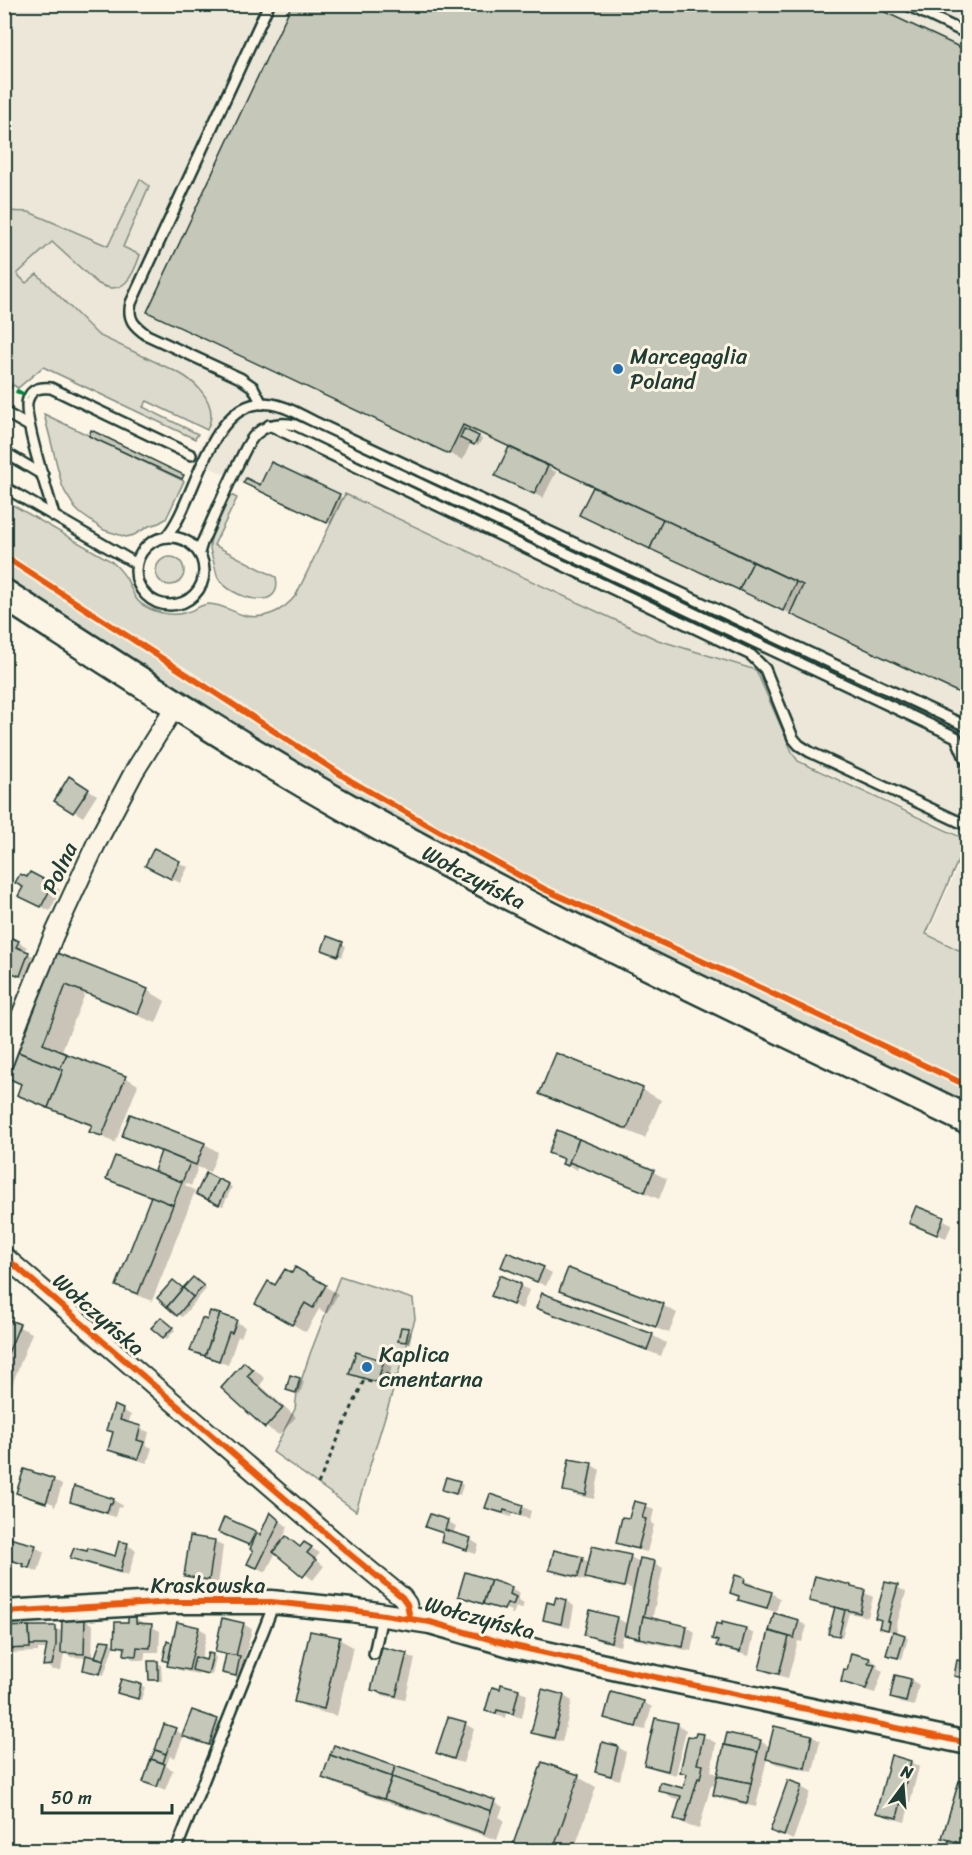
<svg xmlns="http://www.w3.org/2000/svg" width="972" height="1855" font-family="Sriracha,sans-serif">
<rect width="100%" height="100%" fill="#fcf5e5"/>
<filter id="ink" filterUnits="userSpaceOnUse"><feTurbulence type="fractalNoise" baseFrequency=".0167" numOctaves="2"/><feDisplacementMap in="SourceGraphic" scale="12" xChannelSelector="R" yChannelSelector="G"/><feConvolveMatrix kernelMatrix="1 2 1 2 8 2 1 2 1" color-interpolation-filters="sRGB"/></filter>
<g filter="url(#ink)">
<g fill="#ece7d8">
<path d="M4 5H967V838L401 573 341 529 194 460 210 428 130 390 5 264Z"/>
<path d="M967 847 968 952H967L928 934Z"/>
</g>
<g fill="#dcdacc" stroke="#7e8c80" stroke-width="1.5">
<path d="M140 179 149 186 123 247 140 255C133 276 123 298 97 283L52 242 17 274 26 283 37 274 98 335 179 373C194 381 211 397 211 415 211 420 209 425 207 430L147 401 143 407 198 434 195 439 43 367 18 388 5 380V211L29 212 108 246Z"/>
<path d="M44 414 184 481 166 519 159 523 149 526 134 535 126 537 104 530 81 514 75 508 65 492 62 485Z"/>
<path d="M345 494 658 640 756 670 793 754 798 761 967 840 926 934 967 954V1106L543 902 291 766 5 578 4 500 111 561C117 566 122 572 126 578 132 588 133 599 143 605 156 613 173 617 187 612 195 610 200 605 208 604 222 604 230 611 243 615 263 621 284 611 296 595Z"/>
<path d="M231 495 237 498 214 545 276 577C284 614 230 598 218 578 216 574 216 569 214 564 213 558 210 553 210 546 210 529 224 510 231 495Z"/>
<circle cx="170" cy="571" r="14"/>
<path d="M340 1276 413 1299 415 1319 356 1511 273 1452 295 1409 297 1393 310 1354Z"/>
</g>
<g fill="#0003">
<path d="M968 53V697L581 515 594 487 551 466 550 469 556 472 543 498 505 480 497 475 510 447 477 432 475 435 482 439 478 446 471 442 463 460 162 319Z"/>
<path d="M316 451 389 452 376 479Z"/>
<path d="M248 485 339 496 343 498 331 524Z"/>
<path d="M70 778 97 795 83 817 56 800Z"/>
<path d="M179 863 188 867 180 883 154 869Z"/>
<path d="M52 885 60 890 50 911 29 900Z"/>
<path d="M328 938 346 946 342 957 328 951Z"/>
<path d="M18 942 27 947 25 952 37 958 29 980 4 970V944Z"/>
<path d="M58 955 147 990 165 1001 156 1023 85 994 61 1053 125 1077 138 1085 115 1143 91 1131 93 1127 32 1102 18 1095 22 1085 9 1078Z"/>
<path d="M556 1055 643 1090 661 1100 645 1138 559 1103 541 1093Z"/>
<path d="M558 1132 653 1172 667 1179 659 1199 579 1165 577 1170 564 1163 565 1160 550 1152Z"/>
<path d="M124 1136 205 1144 218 1152 210 1172 198 1167 191 1186 186 1183 185 1185 195 1191 152 1301 132 1293 118 1285 152 1198 121 1186 108 1178 155 1173 162 1153 137 1143Z"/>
<path d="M228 1185 232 1187 223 1206 201 1196Z"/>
<path d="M917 1208 952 1224 946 1238 911 1223Z"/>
<path d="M503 1267 543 1268 552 1273 546 1286Z"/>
<path d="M296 1269 338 1294 327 1314 319 1309 306 1332 257 1304 292 1275Z"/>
<path d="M568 1270 664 1306 677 1313 669 1333 574 1298 561 1290Z"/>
<path d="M500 1277 529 1290 522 1309 493 1295Z"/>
<path d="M197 1281 206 1289 182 1317 178 1314 184 1289Z"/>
<path d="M538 1308 652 1335 666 1343 661 1356 551 1315Z"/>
<path d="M4 1320 32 1333 5 1403 4 1402Z"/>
<path d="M165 1321 175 1330 167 1339 163 1337Z"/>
<path d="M236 1322 245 1327 241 1337 238 1336 228 1365 200 1355 192 1350Z"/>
<path d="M409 1330 412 1332 410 1344 400 1340Z"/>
<path d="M384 1362 392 1367 386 1386 359 1378 351 1373Z"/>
<path d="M244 1364 258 1372 265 1379 260 1385 296 1417 279 1435 266 1427 223 1388Z"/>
<path d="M291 1377 304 1382 300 1394 292 1391Z"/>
<path d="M122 1410 131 1415 128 1424 149 1432 146 1445 152 1448 147 1463 118 1454 110 1449 115 1433 108 1429Z"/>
<path d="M591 1465 600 1470 594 1499 574 1495 565 1490Z"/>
<path d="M53 1480 62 1485 55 1507 53 1506 54 1504 25 1494V1496L18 1492Z"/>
<path d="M459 1482 463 1485 460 1495 447 1491Z"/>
<path d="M113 1500 122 1505 121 1508 118 1507 115 1517 80 1506 71 1501Z"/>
<path d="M645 1505 654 1510 651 1523 654 1525 647 1552 626 1547 618 1542Z"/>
<path d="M522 1506 531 1511 529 1519 513 1514 511 1517 496 1512 487 1507Z"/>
<path d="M271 1514 288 1527 279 1546 286 1538 301 1548 305 1544 320 1553 315 1559 324 1566 313 1580 276 1552 266 1572 257 1568 249 1563 255 1550 253 1546 228 1536 255 1532 261 1535Z"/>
<path d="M447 1521 456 1526 453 1534 471 1540 479 1545 476 1554 451 1546 442 1541 445 1534 427 1527Z"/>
<path d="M10 1540 35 1547 44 1552 38 1572 5 1557Z"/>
<path d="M214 1541 223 1546 218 1584 195 1580 186 1575Z"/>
<path d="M127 1545 136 1550 128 1576 81 1562 72 1557 116 1558Z"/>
<path d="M630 1557 640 1562 654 1563 663 1568 652 1620 687 1627 695 1632 691 1651 634 1639 623 1633 620 1646 594 1639 586 1634 591 1612 617 1618 627 1624 634 1592 594 1582 631 1591V1588L594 1579V1582L587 1578 586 1581 559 1574 551 1569 582 1558 590 1563Z"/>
<path d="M736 1577 753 1584V1587L771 1593 780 1598 776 1612 748 1604 731 1593Z"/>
<path d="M851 1586 873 1597 868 1617 849 1613 842 1637 834 1635 830 1633 836 1609 819 1605 811 1600Z"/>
<path d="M897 1587 906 1592 896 1627 898 1629 897 1634 908 1638 902 1659 891 1656 894 1633 881 1627Z"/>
<path d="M511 1588 520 1593 518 1600 524 1603 522 1609 516 1607 513 1614H511L512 1611 467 1597V1599L460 1595Z"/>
<path d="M566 1601 574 1606 570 1628 554 1624 545 1619 555 1606Z"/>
<path d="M775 1615 798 1621 807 1626 802 1642 798 1641 788 1678 769 1673 761 1668Z"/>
<path d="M136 1619 160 1631 159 1652H145V1660H135L126 1655V1650L116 1645Z"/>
<path d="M85 1620 93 1625 92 1658 96 1659 102 1641 114 1644 104 1675 84 1669 87 1658 71 1657 64 1653 61 1670H53L45 1665 48 1649H38V1652L4 1653V1629L55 1628 63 1632Z"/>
<path d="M243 1624 252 1629 240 1677 224 1672 227 1656 216 1651Z"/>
<path d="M199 1628 207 1633 201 1660 207 1661 212 1655 216 1657 212 1675 198 1672V1674L178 1670 164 1660 172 1644 173 1645Z"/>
<path d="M745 1629 754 1634 749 1656 727 1650 718 1645 719 1642 713 1639Z"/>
<path d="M339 1639 353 1647 337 1716 309 1709 296 1701Z"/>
<path d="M406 1654 415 1659 405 1700 382 1695 373 1690Z"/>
<path d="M869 1659 878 1664 877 1668 883 1671 875 1693 851 1686 843 1681 848 1671Z"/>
<path d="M158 1663 161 1665 162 1681H154L150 1679Z"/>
<path d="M122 1680 145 1687 141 1700 119 1693Z"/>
<path d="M911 1680 919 1685 914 1706 900 1703 892 1698Z"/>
<path d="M519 1690 527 1695 522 1718 506 1713 505 1718 496 1715 487 1710Z"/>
<path d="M543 1691 564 1696 572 1701 562 1742 541 1737 533 1732Z"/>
<path d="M643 1702 652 1707 645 1730 614 1722 606 1717Z"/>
<path d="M449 1718 465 1724 474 1729 463 1763 446 1758 438 1753Z"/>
<path d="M656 1719 678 1725 686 1730 676 1775 654 1769 645 1764Z"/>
<path d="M217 1720 226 1725 217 1749 193 1740 184 1735 175 1758 170 1756 166 1766 173 1770 165 1790 145 1781 158 1762 153 1758 165 1726 185 1735Z"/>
<path d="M703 1736 716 1743 711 1771 719 1776 760 1741 770 1747 812 1736 820 1741 813 1772 776 1764 767 1758 756 1807 724 1800 715 1795 717 1786 711 1785 699 1829 689 1826 675 1819 681 1800 673 1798 660 1790 684 1789 688 1775 682 1771 696 1739Z"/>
<path d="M603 1744 618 1747 626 1752 620 1780 605 1776 596 1771Z"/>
<path d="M911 1762 919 1767 905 1822 887 1817 878 1812Z"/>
<path d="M543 1764 578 1777 596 1787 574 1850H513Z"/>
<path d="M324 1777 494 1802 503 1807 499 1817 504 1820 497 1840 338 1785Z"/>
<path d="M968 1785V1850H947L950 1841 944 1837Z"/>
<path d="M801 1787 810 1792 793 1840 772 1830Z"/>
</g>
<g fill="#c5c7b9" stroke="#1f3d34" stroke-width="1.5">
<path d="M292 4H868L968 51V697L790 614 803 585 463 425 449 454 147 312Z"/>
<path d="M324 420 386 449 372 479 311 450Z"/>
<path d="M464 429 479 436 474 445 460 438Z"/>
<path d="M91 430 184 475 182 479 89 436Z"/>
<path d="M509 447 548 466 534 494 495 476Z"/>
<path d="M271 462 340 494 327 523 243 483 246 478 260 485Z"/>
<path d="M593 487 663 519 650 549 579 515Z"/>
<path d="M663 519 753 562 739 590 650 549Z"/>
<path d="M753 562 796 582 783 611 739 590Z"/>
<path d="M69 776 89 789 73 813 54 801Z"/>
<path d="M154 848 180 861 171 879 145 866Z"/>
<path d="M30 872 53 884 41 907 18 896 23 887 15 883 20 874 27 877Z"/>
<path d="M327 936 343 942 338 956 322 950Z"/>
<path d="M9 937 19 941 16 947 29 952 20 976 4 970V942L7 943Z"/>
<path d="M57 953 148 989 138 1014 66 985 43 1044 67 1054 60 1069 18 1052Z"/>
<path d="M18 1052 63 1070 48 1108 17 1095 21 1084 8 1078Z"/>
<path d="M556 1053 643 1088 627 1129 539 1094Z"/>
<path d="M67 1054 126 1076 102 1136 89 1132 92 1125 48 1108 63 1070 60 1069Z"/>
<path d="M130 1114 205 1143 196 1165 122 1136Z"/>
<path d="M557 1130 579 1139 568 1166 562 1164 564 1159 548 1153Z"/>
<path d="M579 1139 654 1170 645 1192 569 1162Z"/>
<path d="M161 1151 190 1163 182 1182 154 1171Z"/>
<path d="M115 1156 182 1182 173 1205 106 1179Z"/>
<path d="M206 1173 218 1179 208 1200 196 1194Z"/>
<path d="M218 1179 229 1184 219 1205 208 1200Z"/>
<path d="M151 1196 173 1205 138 1294 116 1286Z"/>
<path d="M916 1206 944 1217 937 1235 909 1223Z"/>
<path d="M507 1252 544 1267 537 1282 501 1267Z"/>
<path d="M295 1267 326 1285 313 1308 305 1303 292 1325 255 1304 268 1281 275 1285 285 1269 292 1273Z"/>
<path d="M568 1268 664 1304 656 1327 559 1291Z"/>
<path d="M500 1275 521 1284 513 1305 491 1296Z"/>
<path d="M193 1277 204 1286 193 1297 183 1288Z"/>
<path d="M173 1280 183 1288 167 1307 157 1298Z"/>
<path d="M183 1288 193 1297 177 1316 167 1307Z"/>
<path d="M542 1293 653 1334 647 1350 536 1308Z"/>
<path d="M210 1311 220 1314 205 1356 190 1351 202 1318 207 1320Z"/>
<path d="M220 1314 237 1320 232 1333 229 1332 219 1361 205 1356Z"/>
<path d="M161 1317 173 1327 163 1338 151 1328Z"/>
<path d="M4 1318 20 1324 4 1363Z"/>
<path d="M401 1327 409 1328 406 1342 398 1341Z"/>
<path d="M356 1352 384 1361 377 1382 349 1374Z"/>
<path d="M244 1362 253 1370 247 1376 283 1408 265 1428 221 1388Z"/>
<path d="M290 1375 300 1378 296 1393 286 1390Z"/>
<path d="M114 1405 123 1409 120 1420 141 1426 137 1440 144 1442 138 1459 108 1450 113 1432 106 1430Z"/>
<path d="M569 1459 592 1463 586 1495 563 1491Z"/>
<path d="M24 1469 54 1479 46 1503 16 1493Z"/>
<path d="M446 1477 460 1481 456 1494 442 1490Z"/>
<path d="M74 1486 114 1499 112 1504 110 1503 107 1513 70 1502Z"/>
<path d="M490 1494 523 1505 520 1515 504 1510 503 1513 485 1508Z"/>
<path d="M634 1501 646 1504 642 1518 646 1519 638 1549 616 1543 622 1517 629 1518Z"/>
<path d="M270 1512 280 1521 257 1568 247 1564 253 1551 250 1549 257 1533 260 1535Z"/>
<path d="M430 1514 448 1520 445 1530 471 1538 467 1550 441 1542 443 1533 425 1527Z"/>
<path d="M224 1517 256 1531 249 1545 218 1532Z"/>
<path d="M190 1536 215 1540 209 1580 184 1576Z"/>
<path d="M286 1536 300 1547 304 1542 312 1547 307 1553 316 1560 303 1577 273 1552Z"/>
<path d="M9 1538 36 1545 29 1568 22 1566 23 1564 4 1558Z"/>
<path d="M119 1541 128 1543 120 1572 70 1558 74 1548 87 1551 88 1548 115 1556Z"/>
<path d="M592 1546 631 1555 624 1587 585 1578Z"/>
<path d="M554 1550 583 1557 578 1577 549 1570Z"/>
<path d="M640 1558 655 1561 639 1638 624 1635Z"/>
<path d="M465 1572 491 1580 483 1604 458 1596Z"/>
<path d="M735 1575 745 1578 744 1583 772 1592 767 1608 738 1600 739 1596 730 1593Z"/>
<path d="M815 1576 851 1585V1587L865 1590 860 1613 809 1601Z"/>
<path d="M491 1580 512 1587 510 1594 516 1597 513 1605 507 1603 504 1610 483 1604Z"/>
<path d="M885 1582 898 1585 888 1621 890 1622 888 1630 879 1628 881 1620 875 1618Z"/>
<path d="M556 1597 566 1600 561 1624 543 1620 547 1602 554 1604Z"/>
<path d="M835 1607 845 1610 839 1636 828 1634Z"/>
<path d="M590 1610 617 1617 611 1642 584 1635Z"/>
<path d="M774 1613 799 1620 794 1638 769 1631Z"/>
<path d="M643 1616 687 1626 683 1647 639 1638Z"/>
<path d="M128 1617H136V1623L152 1624 150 1648 137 1647 136 1656 124 1655 125 1647 114 1646 115 1622H128Z"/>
<path d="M62 1618 85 1619 84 1654 61 1653Z"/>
<path d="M222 1618 244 1623 236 1656 215 1652Z"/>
<path d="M177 1622 199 1627 189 1670 167 1666Z"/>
<path d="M722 1622 746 1628 740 1652 716 1646 718 1641 712 1639 716 1623 722 1625Z"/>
<path d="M29 1626 30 1648 4 1649V1627Z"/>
<path d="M29 1626H56V1645L52 1665 43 1666 47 1645H30Z"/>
<path d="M310 1631 340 1637 324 1709 294 1702Z"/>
<path d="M769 1631 789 1637 779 1674 759 1669Z"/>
<path d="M893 1631 905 1635 898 1658 886 1655Z"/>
<path d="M101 1640 110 1641 104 1660 95 1657Z"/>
<path d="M167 1641 172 1643 168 1662 163 1660Z"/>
<path d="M382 1647 407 1653 396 1696 371 1690Z"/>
<path d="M208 1653 213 1654 208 1674 192 1670 195 1657 206 1660Z"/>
<path d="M851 1653 870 1658 868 1663 875 1664 866 1689 841 1682 844 1669 847 1670Z"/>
<path d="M226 1654 240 1656 236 1676 222 1673Z"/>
<path d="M86 1655 104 1660 100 1674 83 1670Z"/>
<path d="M957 1660 968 1662V1679L954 1676Z"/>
<path d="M148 1661H158V1680H149Z"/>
<path d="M895 1675 911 1679 906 1702 890 1698Z"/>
<path d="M121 1679 141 1684 138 1699 117 1693Z"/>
<path d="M501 1684 519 1689 513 1714 497 1710 496 1714 485 1711 492 1687 500 1689Z"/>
<path d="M542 1689 564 1695 554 1738 531 1733Z"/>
<path d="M611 1692 644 1701 636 1727 604 1718Z"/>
<path d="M192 1710 218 1719 209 1745 182 1736Z"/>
<path d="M448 1717 466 1722 454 1759 436 1753Z"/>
<path d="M655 1718 678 1723 668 1771 644 1765Z"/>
<path d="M164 1724 176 1728 166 1754 155 1750Z"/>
<path d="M774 1726 812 1735 805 1768 766 1759Z"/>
<path d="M696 1733 704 1734 697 1764 703 1765 700 1779 698 1778 685 1822 674 1819 681 1796 658 1791 660 1782 683 1788 687 1774 680 1772 688 1736 695 1737Z"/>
<path d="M727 1733 761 1740 758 1752 724 1745Z"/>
<path d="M602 1742 618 1746 611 1776 595 1772Z"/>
<path d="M334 1745 395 1766 392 1777 330 1755Z"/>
<path d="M724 1745 758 1752 751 1783 717 1776Z"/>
<path d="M155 1750 166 1754 163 1763 151 1759Z"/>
<path d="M330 1755 392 1777 384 1799 322 1778Z"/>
<path d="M891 1755 911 1761 897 1818 876 1813Z"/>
<path d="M151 1759 165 1764 157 1787 143 1782Z"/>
<path d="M542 1762 579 1775 553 1850H511Z"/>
<path d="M395 1766 495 1800 491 1811 392 1777Z"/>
<path d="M717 1776 751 1783 747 1803 713 1795Z"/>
<path d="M392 1777 491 1811 484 1833 384 1799Z"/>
<path d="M788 1780 802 1785 784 1836 770 1831Z"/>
<path d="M959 1781 968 1783V1828L963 1844 942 1838Z"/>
<path d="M949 1840 963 1844 961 1850H946Z"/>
</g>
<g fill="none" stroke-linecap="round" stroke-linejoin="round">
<defs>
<g id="service">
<path d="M905 4 968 34"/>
<path d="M262 404 253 387 240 378 147 335C134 326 127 319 131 303L269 4"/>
<path d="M4 412 29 426"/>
<path d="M269 425 751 655 765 669 793 738 799 745 810 752 968 826"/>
<path d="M4 452 43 475"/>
<path d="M4 487 54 516"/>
<circle cx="170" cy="571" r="34"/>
<path d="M166 537C197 502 209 394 272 404 287 406 302 416 315 422L968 727"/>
<path d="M199 553 202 543C214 516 226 489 239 462 244 453 248 441 256 434 267 424 281 422 295 425L956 737 968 765"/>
<path d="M135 563 54 516C49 495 21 414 28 399 32 388 41 387 51 388L191 455"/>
<path d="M374 1654 382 1616"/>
<path d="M176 1850 270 1614 271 1602"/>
</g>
<g id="minor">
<path d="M4 1061 20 1018 54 935 96 844 134 772 176 705"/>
<path d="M4 1256 346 1551 402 1597 407 1604 410 1618"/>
</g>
<path id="tertiary" d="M4 1612 174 1602H271L351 1610 430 1622 510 1645 631 1672 968 1743"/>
<g id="primary">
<path id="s1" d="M4 594C119 668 232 743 351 810 551 923 761 1019 968 1120"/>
</g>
</defs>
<use href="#service" stroke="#1f3d34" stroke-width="14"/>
<use href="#minor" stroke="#1f3d34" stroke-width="22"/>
<use href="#tertiary" stroke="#1f3d34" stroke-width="27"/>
<use href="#primary" stroke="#1f3d34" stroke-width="33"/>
<path stroke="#1f3d34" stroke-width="3" stroke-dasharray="4.5 4.5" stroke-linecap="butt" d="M318 1484 364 1380 379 1384 382 1373 398 1378"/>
<use href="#service" stroke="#fcf5e5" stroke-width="9"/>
<use href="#minor" stroke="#fcf5e5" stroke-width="18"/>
<use href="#tertiary" stroke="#fcf5e5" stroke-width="22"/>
<use href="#primary" stroke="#fcf5e5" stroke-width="28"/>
<path stroke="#00873e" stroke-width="4.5" stroke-dasharray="9 4.5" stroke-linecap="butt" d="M4 384 28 397"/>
<defs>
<g id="cycleway">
<path d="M4 556 351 781 442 833 544 889 752 984 968 1086"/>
<path d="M4 1256 346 1551 402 1597 407 1604 410 1618"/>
<path d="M4 1612 174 1602H271L351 1610 430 1622 510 1645 631 1672 968 1743"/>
</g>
</defs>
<use href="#cycleway" stroke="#fcf5e5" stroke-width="10"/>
<use href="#cycleway" stroke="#e8590c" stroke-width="6"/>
</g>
</g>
<g fill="#1f6fb2" stroke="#fcf5e5" stroke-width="2">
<circle cx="618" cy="369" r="6"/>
<circle cx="367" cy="1367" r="6"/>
</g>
<g text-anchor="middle" stroke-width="6" stroke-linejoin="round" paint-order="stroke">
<g font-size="22" fill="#1f3d34" stroke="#fcf5e5" text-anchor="start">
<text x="630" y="364">Marcegaglia<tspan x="630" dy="25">Poland</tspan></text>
<text x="379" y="1362">Kaplica<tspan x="379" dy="25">cmentarna</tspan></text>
</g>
<g font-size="22" fill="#1f3d34" stroke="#fcf5e5">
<text transform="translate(59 868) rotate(-65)" y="8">Polna</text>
<text dy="8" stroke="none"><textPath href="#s1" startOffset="549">Wołczyńska</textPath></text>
<text transform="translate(99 1314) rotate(41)" y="8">Wołczyńska</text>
<text x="208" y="1593">Kraskowska</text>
<text transform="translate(480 1617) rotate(15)" y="8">Wołczyńska</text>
</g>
</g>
<rect width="972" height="1855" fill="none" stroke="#fcf5e5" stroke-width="24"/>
<rect x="12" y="12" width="948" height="1831" fill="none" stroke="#1f3d34" stroke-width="2" filter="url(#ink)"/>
<g transform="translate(903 1786) rotate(16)" stroke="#fcf5e5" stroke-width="4.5" paint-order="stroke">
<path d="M0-4.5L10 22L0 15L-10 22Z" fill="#1f3d34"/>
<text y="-9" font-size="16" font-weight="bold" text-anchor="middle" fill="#1f3d34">N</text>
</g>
<path d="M42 1804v9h130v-9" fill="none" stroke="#1f3d34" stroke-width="3"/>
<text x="51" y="1804" font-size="18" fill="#1f3d34" stroke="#fcf5e5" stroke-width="4.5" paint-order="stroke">50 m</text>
</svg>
